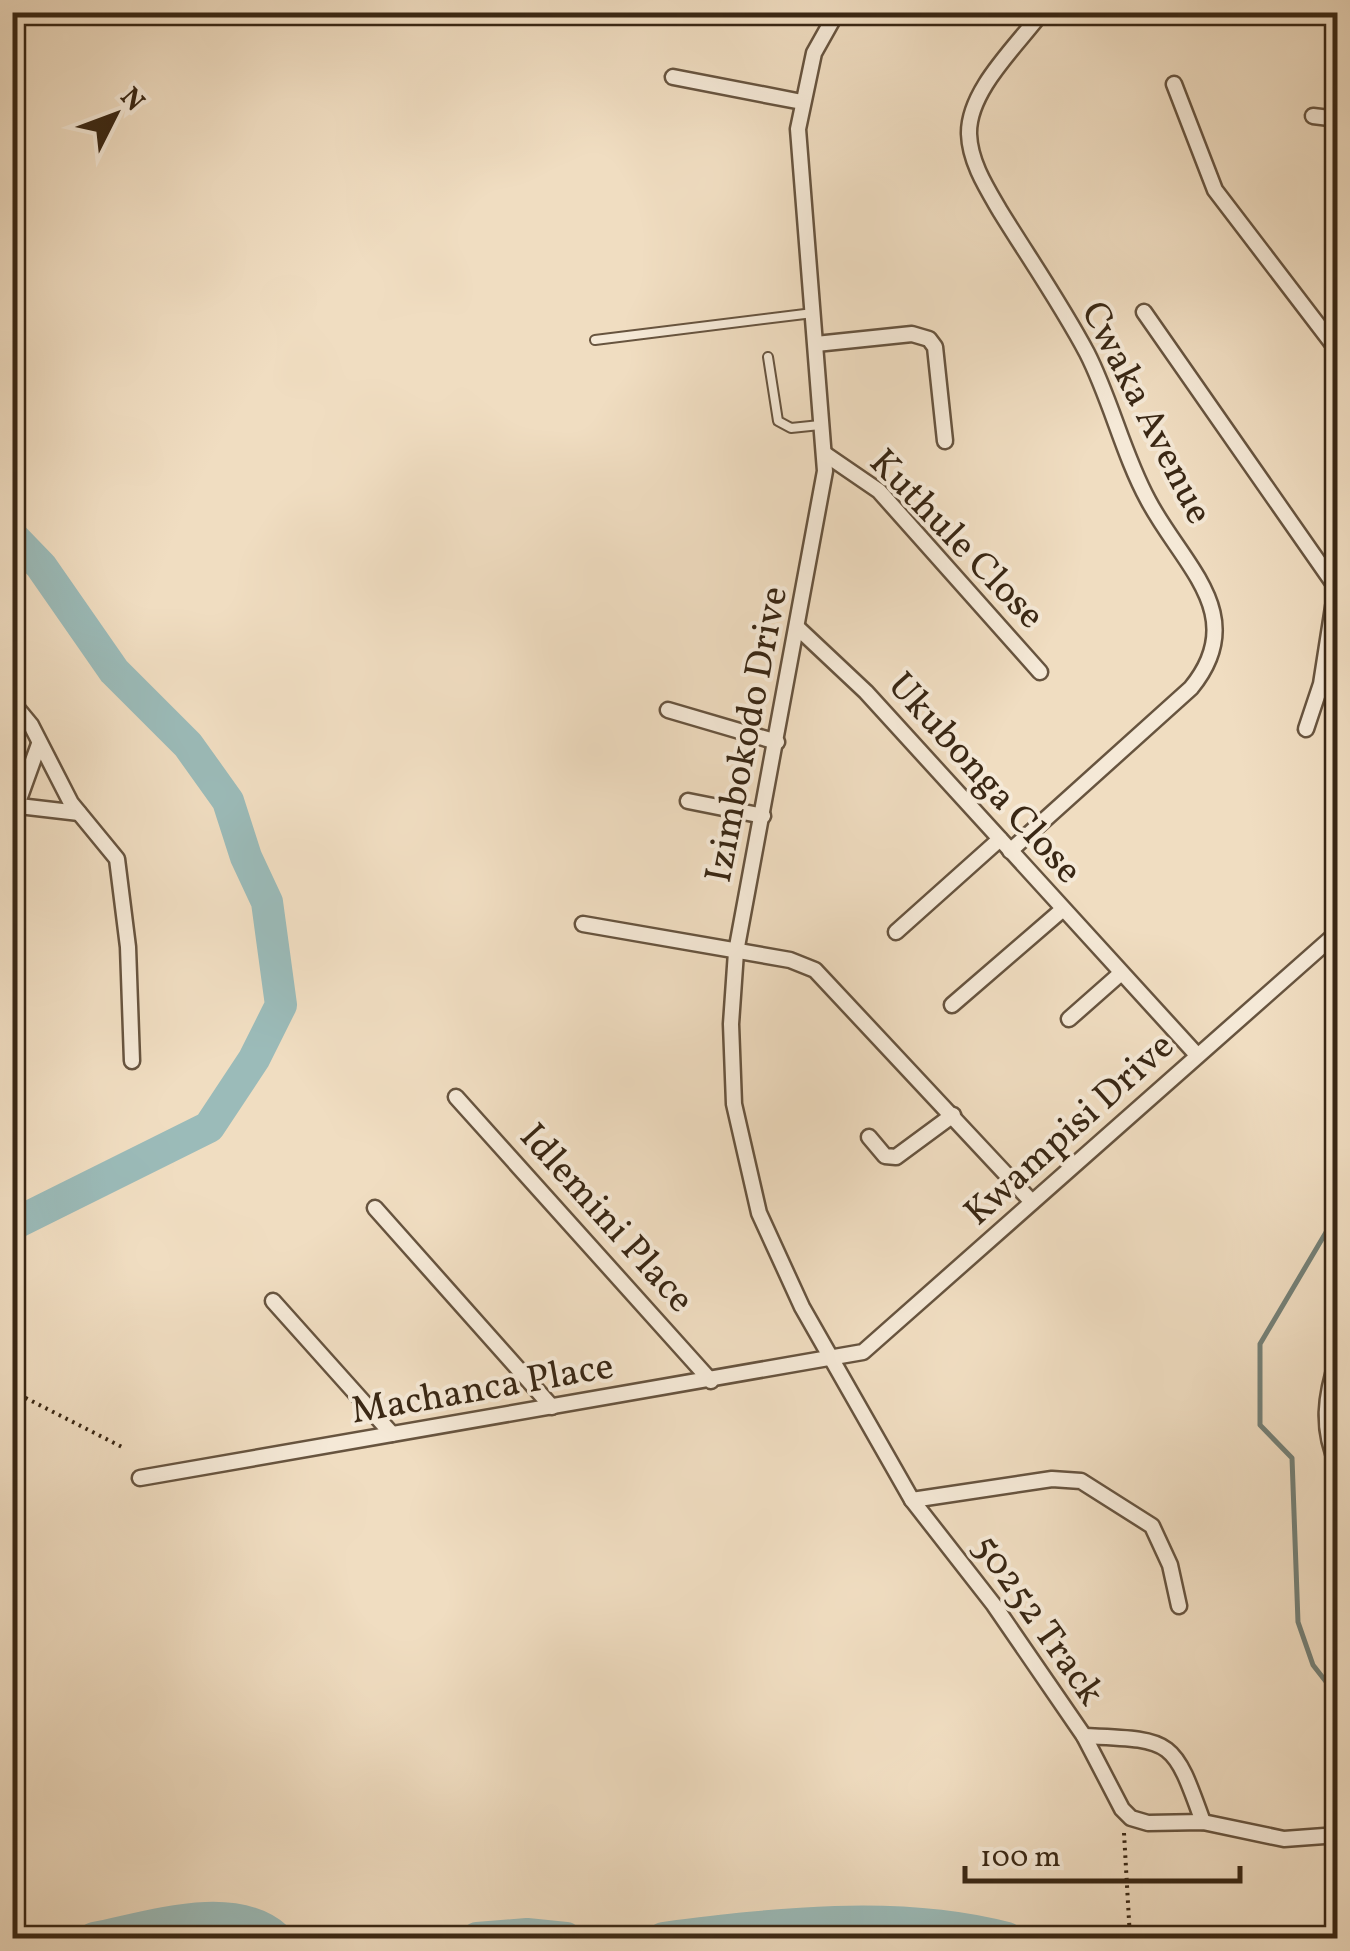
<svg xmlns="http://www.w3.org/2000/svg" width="1350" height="1951" font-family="Vollkorn,serif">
<rect width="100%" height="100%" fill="#f0ddc1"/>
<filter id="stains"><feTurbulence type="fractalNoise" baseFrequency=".002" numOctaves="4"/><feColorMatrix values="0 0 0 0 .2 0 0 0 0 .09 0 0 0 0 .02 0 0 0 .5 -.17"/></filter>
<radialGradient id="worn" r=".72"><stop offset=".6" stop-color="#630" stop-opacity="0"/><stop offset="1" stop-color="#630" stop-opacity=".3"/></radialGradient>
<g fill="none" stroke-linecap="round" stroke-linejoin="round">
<g stroke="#748077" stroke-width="5">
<path d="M1338 1212 1260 1344V1425L1292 1458 1298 1622 1313 1665 1338 1697"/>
<path d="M135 1931 139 1938"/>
</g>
<g stroke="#9bbbb9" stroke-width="32">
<path d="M12 536 41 566 114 671 188 745 228 801 246 857 267 902 281 1005 254 1059 209 1127 12 1225"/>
<path d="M94 1938C147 1928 233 1898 277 1938"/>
<path d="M477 1938 527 1934 566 1938"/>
<path d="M663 1938C774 1924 897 1909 1007 1938"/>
</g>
<defs>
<g id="lane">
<path d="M595 340 813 313"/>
<path d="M768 357 778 421 791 428 820 425"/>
</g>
<g id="street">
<path d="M837 12 814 53 798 129 825 471 736 952 731 1024 734 1104 759 1213 802 1307 912 1500 994 1605 1084 1736 1122 1809 1131 1818 1148 1823 1203 1822 1284 1839 1338 1835"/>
<path d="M673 77 802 102"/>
<path d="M1174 84 1215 190 1338 351"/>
<path d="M1313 116 1338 119"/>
<path d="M1144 312 1338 590"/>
<path d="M816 344 912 334 929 339 935 347 945 441"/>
<path d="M825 454 879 491 1040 672"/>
<path d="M799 629 866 692 1197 1055"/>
<path d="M12 702 31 725 71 803 117 859 128 947 132 1061"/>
<path d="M668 710 777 742"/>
<path d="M1306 729 1321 684 1336 588"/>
<path d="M688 801 763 816"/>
<path d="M19 806 79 813"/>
<path d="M12 819 39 744"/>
<path d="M1010 851 1191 688C1251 615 1182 565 1148 500 1123 454 1111 400 1087 353 1061 304 1029 258 1000 211 986 187 970 162 969 134 968 90 1018 45 1042 12"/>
<path d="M583 924 790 960 815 970 1032 1202"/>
<path d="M896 932 1000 839"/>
<path d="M952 1005 1062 910"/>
<path d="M1069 1019 1120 974"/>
<path d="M456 1097 711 1381"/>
<path d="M869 1137 885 1156 896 1157 953 1115"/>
<path d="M375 1208 552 1407"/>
<path d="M273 1301 392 1434"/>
<path d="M1338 1358C1325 1396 1321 1429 1338 1466"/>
<path d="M140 1478 863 1352 1338 932"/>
<path d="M912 1500 1052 1479 1081 1481 1152 1526 1170 1565 1179 1606"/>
<path d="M1084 1736C1173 1740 1173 1738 1203 1822"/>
</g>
</defs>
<use href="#lane" stroke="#67543f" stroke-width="12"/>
<use href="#street" stroke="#67543f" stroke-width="19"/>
<g stroke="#392714" stroke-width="4" stroke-dasharray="2.5 5" stroke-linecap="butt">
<path d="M12 1391 124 1448"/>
<path d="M1124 1833 1130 1938"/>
</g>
<use href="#lane" stroke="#f5e9d7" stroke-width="8"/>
<use href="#street" stroke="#f5e9d7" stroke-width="14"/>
</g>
<g text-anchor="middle" stroke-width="8" stroke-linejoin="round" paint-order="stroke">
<g font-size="38" fill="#392714" stroke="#f5e9d7">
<text transform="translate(1148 412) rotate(63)" y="13">Cwaka Avenue</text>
<text transform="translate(958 538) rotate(46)" y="13">Kuthule Close</text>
<text transform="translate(745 734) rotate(-79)" y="13">Izimbokodo Drive</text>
<text transform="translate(986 777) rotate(48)" y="13">Ukubonga Close</text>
<text transform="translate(1068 1128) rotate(-42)" y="13">Kwampisi Drive</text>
<text transform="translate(608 1217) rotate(48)" y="13">Idlemini Place</text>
<text transform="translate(482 1387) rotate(-10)" y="13">Machanca Place</text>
<text transform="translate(1040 1619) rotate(55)" y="13">50252 Track</text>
</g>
</g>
<rect width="1350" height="1951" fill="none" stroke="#f0ddc1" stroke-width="50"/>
<rect x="15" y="15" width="1320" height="1921" fill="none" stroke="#392714" stroke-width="5"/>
<rect x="25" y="25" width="1300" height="1901" fill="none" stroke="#392714" stroke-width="2.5"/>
<g transform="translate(115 115) rotate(48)" stroke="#f5e9d7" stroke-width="8" paint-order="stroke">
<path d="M0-8L18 38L0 25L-18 38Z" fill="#392714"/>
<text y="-15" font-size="28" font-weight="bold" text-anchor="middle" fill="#392714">N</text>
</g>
<path d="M965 1866v15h275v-15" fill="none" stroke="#392714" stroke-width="5"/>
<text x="980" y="1866" font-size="30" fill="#392714" stroke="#f5e9d7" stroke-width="8" paint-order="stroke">100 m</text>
<rect width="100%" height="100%" filter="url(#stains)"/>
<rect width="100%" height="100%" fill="url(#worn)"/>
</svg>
